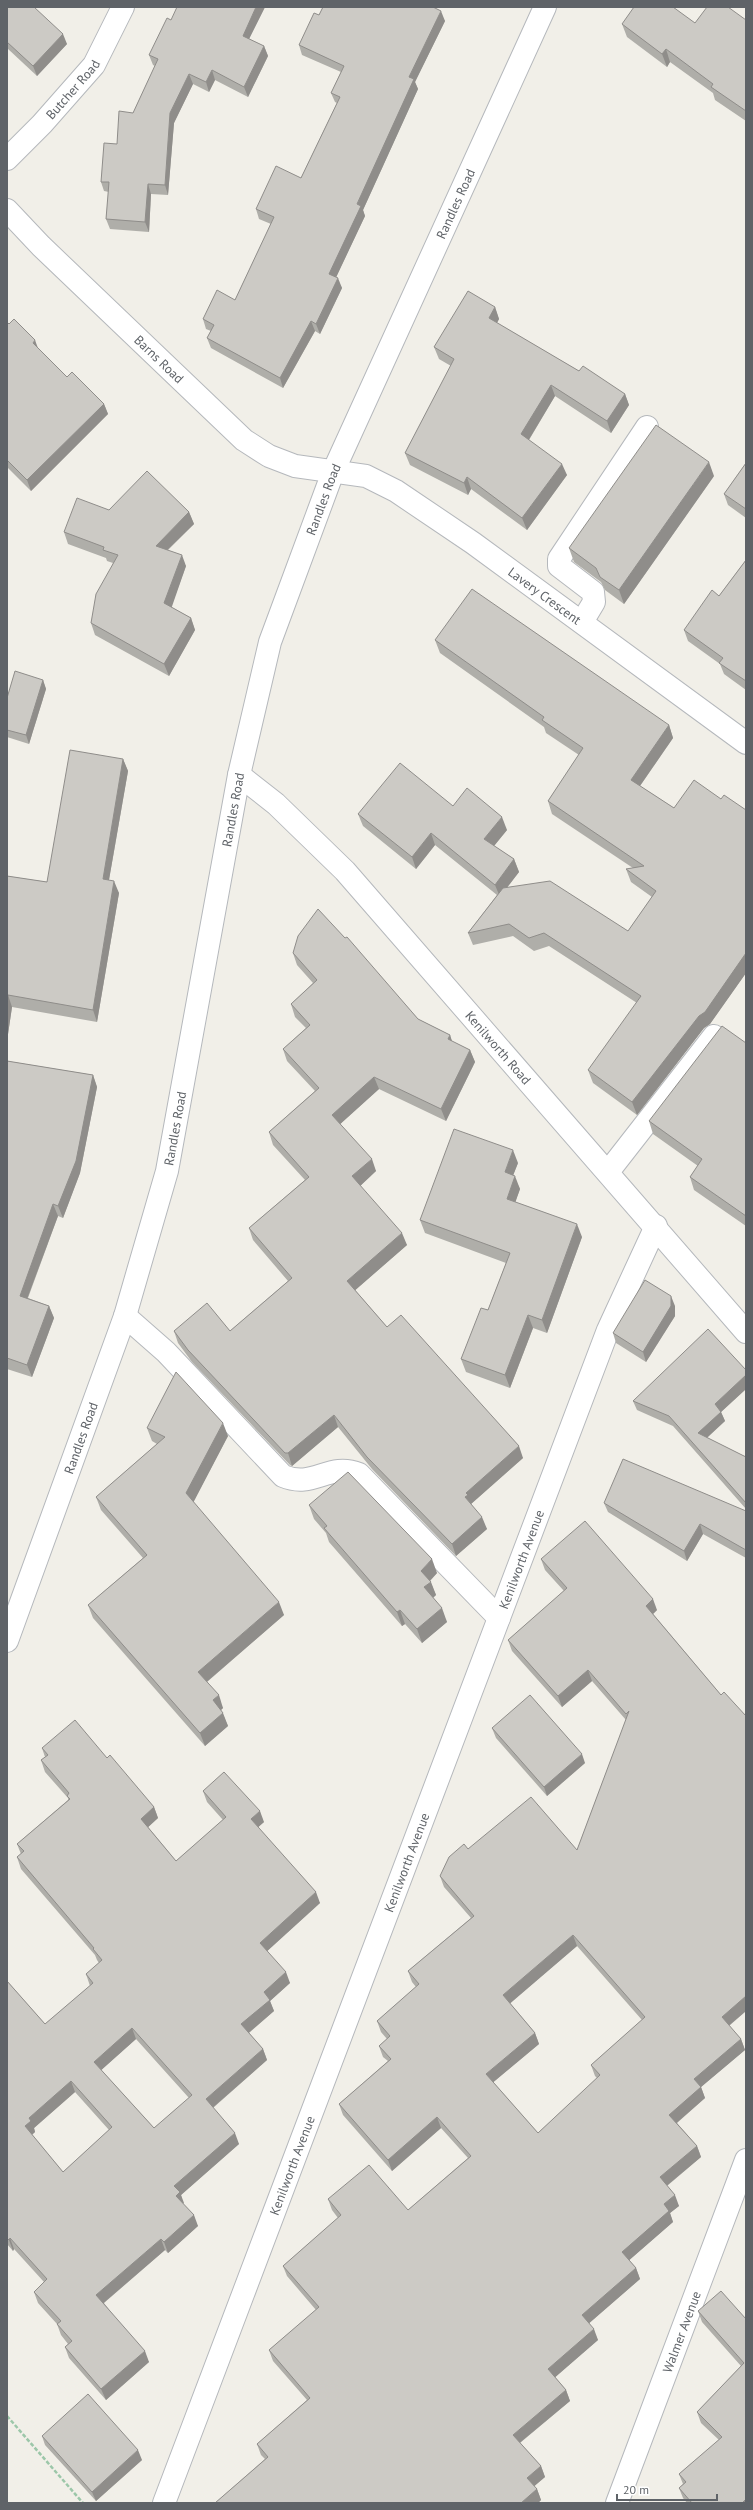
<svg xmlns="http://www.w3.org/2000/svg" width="753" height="2510" font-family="'PT Sans',sans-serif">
<rect width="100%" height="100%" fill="#f1efe8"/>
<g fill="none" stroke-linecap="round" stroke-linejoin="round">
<defs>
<g id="minor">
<path id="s1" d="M7 159 42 124 94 65 123 7"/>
<path id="s2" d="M7 210 41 246 244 440 269 456 295 466 366 476 396 491 473 543 746 743"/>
<path d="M582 622 594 602 593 592 559 566V559L647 427"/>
<path id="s3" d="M239 775 276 804 345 871 746 1332"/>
<path d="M608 1172 714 1036"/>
<path d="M125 1316 166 1352 283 1476C314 1489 328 1462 359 1474L499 1618"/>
<path id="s4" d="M7 1641 125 1316 167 1171 239 775 270 642 333 472 545 7"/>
<path id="s5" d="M164 2503 608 1330 656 1226"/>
<path id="s6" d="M617 2503 746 2160"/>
</g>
</defs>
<use href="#minor" stroke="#b5b8bc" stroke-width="24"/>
<path stroke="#9cc7a9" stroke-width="2.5" stroke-dasharray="4 2" stroke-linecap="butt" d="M7 2416 83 2503"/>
<use href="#minor" stroke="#fff" stroke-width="22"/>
</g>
<g fill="#afaea9" fill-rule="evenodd">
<path d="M7 7 67 44 37 76 7 48Z"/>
<path d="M265 7 249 39 264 46 268 56 248 97 215 80 209 92 193 84 174 123 168 195 151 194 149 232 110 229 106 219 109 192 104 191 101 182 117 144 133 113 155 66 153 65 149 55Z"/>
<path d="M323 7H435L434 8 445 21 415 82 418 89 363 210 365 216 336 277 342 288 320 334 315 331 283 388 211 348 207 338 211 331 206 329 203 319 235 300 271 224 259 219 256 209 301 178 337 103 335 102 331 93 341 72 302 55 299 45 319 15Z"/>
<path d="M746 20V121L715 100 713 93 670 62 667 67 627 37 622 24 695 23Z"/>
<path d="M495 307 499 319 497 323 579 371 625 394 629 405 611 433 555 396 529 440 567 475 527 530 471 489 468 495 410 465 405 453 451 366 439 359 434 347Z"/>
<path d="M7 322 38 348 67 377 104 404 108 414 31 491 7 467Z"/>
<path d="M746 463V518L728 505 724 494Z"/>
<path d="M714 476 624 604 605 590 601 582 574 562 569 548Z"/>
<path d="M109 510 189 512 194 524 168 550 186 566 171 607 191 618 195 630 169 676 95 635 91 623 113 563 107 561 106 558 68 544 64 532Z"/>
<path d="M746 560V690L724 674 720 664 688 641 684 630 719 596Z"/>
<path d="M435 640 669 725 673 738 640 786 674 808 721 799 746 810V973L710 1024 704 1028 637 1115 593 1083 588 1070 637 1003 549 946 534 951 513 936 473 945 468 933 497 895 435 845 416 869 363 826 358 814 453 806 507 830 494 846 514 859 519 872 507 887 628 931 652 897 631 882 626 869 633 868 552 814 548 801 579 755 546 733 544 727 440 653Z"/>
<path d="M43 680 46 689 29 744 7 737V698Z"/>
<path d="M123 759 128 771 109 880 119 893 97 1022 12 1007 7 1041V876L47 882Z"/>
<path d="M345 938 418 1019 450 1035 452 1042 470 1050 475 1062 446 1121 379 1089 340 1124 376 1171 360 1186 407 1245 355 1290 387 1327 523 1458 471 1504 487 1529 456 1556 372 1469 338 1427 292 1466 290 1465 192 1362 178 1343 174 1331H230L288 1281 253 1240 249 1228 305 1180 273 1145 269 1132 315 1091 287 1061 283 1049 306 1028 295 1017 291 1004 313 983 297 965 293 953Z"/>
<path d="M746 1043V1226L694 1190 690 1177 698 1166 653 1134 649 1121Z"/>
<path d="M7 1061 93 1075 97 1087 80 1173 63 1218 58 1216 28 1298 49 1306 54 1318 32 1377 7 1369Z"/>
<path d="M518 1163 513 1175 520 1189 515 1202 582 1237 547 1333 533 1328 510 1388 466 1372 461 1359 488 1310 506 1263 425 1233 420 1220Z"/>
<path d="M675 1306V1316L646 1362 616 1343 613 1333Z"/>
<path d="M746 1370V1389L721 1412 725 1421 707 1438 746 1457V1509L673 1426 637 1410 633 1401Z"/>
<path d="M147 1428 228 1436 193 1502 284 1615 207 1682 223 1708 221 1710 228 1726 205 1746 93 1618 88 1605 143 1558 101 1510 96 1497 157 1444 152 1441Z"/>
<path d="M604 1503 746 1511V1558L703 1534 687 1561 608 1512Z"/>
<path d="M309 1505 437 1573 430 1581 436 1595 433 1598 447 1622 422 1643 405 1624 402 1626 329 1542 326 1533 314 1519Z"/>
<path d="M541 1559 657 1610 653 1614 721 1695 746 1716V2011L729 2026 741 2039 745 2050 701 2087 705 2098 677 2123 697 2146 701 2157 667 2186 679 2206 670 2213 673 2222 629 2260 636 2268 640 2279 589 2323 598 2340 555 2377 566 2390 570 2401 520 2443 541 2466 545 2477 534 2486 537 2489 541 2500 538 2503H215L265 2459 261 2455 257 2444 307 2400 273 2361 269 2350 316 2310 287 2276 283 2266 338 2218 332 2210 328 2199 408 2210 468 2158 441 2128 392 2171 343 2115 339 2104 388 2061 383 2057 379 2046 387 2039 381 2032 377 2021 416 1987 412 1982 408 1971 471 1918 444 1887 440 1876 468 1849 577 1850 626 1720 592 1681 562 1707 512 1651 508 1640 564 1591 545 1570ZM577 1946 642 2020 591 2065 595 2076 597 2078 538 2133 493 2082 539 2044 535 2033 510 2003Z"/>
<path d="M492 1728 585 1763 547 1796 496 1738Z"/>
<path d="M42 1748 107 1758 154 1807 158 1818 148 1827 176 1861 223 1820 207 1802 203 1791 264 1822 258 1827 320 1903 267 1951 290 1983 270 2001 274 2011 249 2033 263 2049 267 2060 213 2108 239 2144 181 2195 183 2204 198 2226 168 2253 165 2250 104 2303 149 2362 106 2400 69 2358 65 2347 68 2344 61 2335 57 2324 38 2303 34 2292 44 2282 14 2249 13 2251 7 2244V1981L45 2024 90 1986 86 1974 99 1963 97 1960 95 1955 21 1869 17 1857 21 1854 17 1844 68 1800V1798L45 1772 41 1760 45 1757ZM136 2039 189 2098 154 2128 101 2070ZM75 2092 109 2130 63 2172 32 2135 35 2132 34 2128Z"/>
<path d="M698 2311 746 2319V2503H687L683 2498 679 2488 683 2484 679 2474 719 2440 701 2423 697 2412 741 2366 702 2322Z"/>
<path d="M42 2436 142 2460 96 2501 45 2445Z"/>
</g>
<g fill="#8f8d8a">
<path d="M256 7H265L246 45 243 36Z"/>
<path d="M441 11 445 21 415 82 418 89 363 210 365 216 333 284 329 274 409 77Z"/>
<path d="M63 34 67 44 37 76 33 66Z"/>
<path d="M264 46 268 56 248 97 244 87Z"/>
<path d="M666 49 670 62 667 67 662 54Z"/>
<path d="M212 70 215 80 209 92 206 82Z"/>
<path d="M189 74 193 84 174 123 168 195 165 185 170 113Z"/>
<path d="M148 184 151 194 149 232 145 222Z"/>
<path d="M338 278 342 288 320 334 316 324Z"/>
<path d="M495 307 499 319 493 330 489 318Z"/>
<path d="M311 321 315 331 283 388 280 378Z"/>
<path d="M35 340 39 351 33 343Z"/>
<path d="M551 385 555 396 525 446 521 434Z"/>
<path d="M625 394 629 405 611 433 607 421Z"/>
<path d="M104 404 108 414 31 491 27 480Z"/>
<path d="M709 462 714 476 624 604 619 590Z"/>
<path d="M562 464 567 475 527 530 522 518Z"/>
<path d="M467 477 471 489 468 495 464 483Z"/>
<path d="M189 512 194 524 160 557 156 546Z"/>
<path d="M182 555 186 566 169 615 164 603Z"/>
<path d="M191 618 195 630 169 676 164 664Z"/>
<path d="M43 680 46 689 29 744 26 735Z"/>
<path d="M669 725 673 738 635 793 631 780Z"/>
<path d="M123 759 128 771 107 891 103 879Z"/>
<path d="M502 817 507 830 489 852 484 839Z"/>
<path d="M431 833 435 845 416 869 412 857Z"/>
<path d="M514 859 519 872 500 897 495 885Z"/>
<path d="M114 881 119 893 97 1022 93 1010Z"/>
<path d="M746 953V973L710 1024 704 1028 637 1115 632 1102Z"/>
<path d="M8 995 12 1007 7 1041V1001Z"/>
<path d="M450 1035 454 1047 448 1039Z"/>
<path d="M470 1050 475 1062 446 1121 441 1109Z"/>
<path d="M93 1075 97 1087 80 1173 63 1218 58 1206Z"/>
<path d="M374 1077 379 1089 337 1127 332 1115Z"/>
<path d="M513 1150 518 1163 509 1186 505 1172Z"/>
<path d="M372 1159 376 1171 357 1189 352 1176Z"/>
<path d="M515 1176 520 1189 512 1212 507 1199Z"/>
<path d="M53 1204 58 1216 24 1307 20 1296Z"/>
<path d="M577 1224 582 1237 547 1333 542 1320Z"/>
<path d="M402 1233 407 1245 352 1293 347 1281Z"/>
<path d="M671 1296 675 1306V1316L646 1362 643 1352Z"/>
<path d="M49 1306 54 1318 32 1377 27 1365Z"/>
<path d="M528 1315 533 1328 510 1388 505 1375Z"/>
<path d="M746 1375V1389L721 1412 725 1421 701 1443 698 1433 715 1404Z"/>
<path d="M334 1415 338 1427 292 1466 288 1453Z"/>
<path d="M223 1423 228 1436 191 1507 186 1493Z"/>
<path d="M519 1446 523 1458 471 1504 465 1497 466 1493Z"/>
<path d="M482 1517 487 1529 456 1556 452 1544Z"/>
<path d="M700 1524 703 1534 687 1561 684 1551Z"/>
<path d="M432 1559 437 1573 426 1585 421 1571Z"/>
<path d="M431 1582 436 1595 429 1601 424 1587Z"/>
<path d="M653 1599 657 1610 650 1617 646 1606Z"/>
<path d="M279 1602 284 1615 203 1685 198 1672Z"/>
<path d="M442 1608 447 1622 422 1643 417 1629Z"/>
<path d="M400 1610 405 1624 402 1626 397 1612Z"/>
<path d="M588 1670 592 1681 562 1707 558 1696Z"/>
<path d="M219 1695 223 1708 218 1713 213 1700Z"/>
<path d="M223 1713 228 1726 205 1746 200 1733Z"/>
<path d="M582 1754 585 1763 547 1796 544 1787Z"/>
<path d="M154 1807 158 1818 145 1830 141 1819Z"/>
<path d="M260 1811 264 1822 255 1830 251 1819Z"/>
<path d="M316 1892 320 1903 264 1954 260 1943Z"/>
<path d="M573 1935 577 1946 507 2006 503 1995Z"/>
<path d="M286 1972 290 1983 270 2001 274 2011 246 2035 241 2024 264 1992Z"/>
<path d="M746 1996V2011L726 2028 722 2017Z"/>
<path d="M132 2028 136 2039 98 2073 94 2062Z"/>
<path d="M535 2033 539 2044 490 2085 486 2074Z"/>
<path d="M741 2039 745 2050 701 2087 705 2098 673 2126 669 2115 694 2079Z"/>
<path d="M263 2049 267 2060 210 2110 206 2099Z"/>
<path d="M71 2081 75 2092 34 2128 35 2132 29 2137 25 2126 29 2118Z"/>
<path d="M437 2117 441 2128 392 2171 388 2160Z"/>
<path d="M235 2133 239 2144 181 2195 184 2203 180 2207 176 2196 174 2186Z"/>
<path d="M697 2146 701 2157 664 2188 660 2177Z"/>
<path d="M675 2195 679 2206 670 2213 673 2222 626 2263 622 2252 664 2204Z"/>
<path d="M194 2215 198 2226 168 2253 164 2242Z"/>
<path d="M10 2238 14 2249 13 2251 9 2240Z"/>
<path d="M161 2239 165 2250 100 2306 96 2295Z"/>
<path d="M636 2268 640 2279 586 2326 582 2315Z"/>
<path d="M594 2329 598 2340 552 2380 548 2369Z"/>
<path d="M145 2351 149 2362 106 2400 101 2389Z"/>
<path d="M566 2390 570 2401 517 2445 513 2435Z"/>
<path d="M138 2450 142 2460 96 2501 92 2492Z"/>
<path d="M541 2466 545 2477 531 2489 527 2478Z"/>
<path d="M537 2489 541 2500 538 2503H521Z"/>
<path d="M746 2499V2503H742Z"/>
</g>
<g fill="#cccac5" stroke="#8f8d8a" fill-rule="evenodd">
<path d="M7 7H34L63 34 33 66 7 42Z"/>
<path d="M177 7H256L243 36 264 46 244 87 212 70 206 82 189 74 170 113 165 185 148 184 145 222 106 219 109 182H101L104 143 117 144 119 111 133 113 158 59 149 55 167 18 171 20Z"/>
<path d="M323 7H433L441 11 409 77 414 79 357 204 361 206 329 274 338 278 316 324 311 321 280 378 207 338 214 325 203 319 217 290 235 300 274 217 256 209 276 166 301 178 340 97 331 93 344 66 299 45 314 13 319 15Z"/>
<path d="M634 7H673L695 23 707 7H728L746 20V111L711 87 713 84 666 49 662 54 622 24Z"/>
<path d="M468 291 495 307 489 318 579 371 583 366 625 394 607 421 551 385 521 434 562 464 522 518 467 477 464 483 405 453 454 359 434 347Z"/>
<path d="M14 319 35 340 33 343 67 377 72 372 104 404 27 480 7 460V322L9 324Z"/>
<path d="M656 425 709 462 619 590 600 577 596 568 569 548Z"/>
<path d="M746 463V509L724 494Z"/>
<path d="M147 471 189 512 156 546 182 555 164 603 191 618 164 664 91 623 96 594 118 555 103 550 104 547 64 532 77 498 109 510Z"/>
<path d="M746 560V681L719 663 723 658 684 630 712 590 719 596Z"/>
<path d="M472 589 669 725 631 780 674 808 694 780 721 799 724 795 746 810V953L705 1012 699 1016 632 1102 588 1070 641 996 544 933 529 938 509 924 468 933 503 888 550 881 628 931 656 891 626 869 644 866 548 801 583 748 542 720 544 717 435 640Z"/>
<path d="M15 671 43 680 26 735 7 730V698Z"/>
<path d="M70 750 123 759 103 879 114 881 93 1010 8 995 7 1001V876L47 882Z"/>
<path d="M400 763 453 806 467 788 502 817 484 839 514 859 495 885 431 833 412 857 358 814Z"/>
<path d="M318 909 345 938 347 937 418 1019 450 1035 448 1039 470 1050 441 1109 374 1077 332 1115 372 1159 352 1176 402 1233 347 1281 387 1327 401 1315 519 1446 466 1493 468 1495 465 1497 482 1517 452 1544 367 1457 334 1415 288 1453H285L188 1350 174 1331 207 1303 230 1331 292 1278 249 1228 309 1177 269 1132 319 1088 283 1049 310 1025 291 1004 317 980 293 953 298 936Z"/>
<path d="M722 1026 746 1043V1216L690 1177 702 1159 649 1121Z"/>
<path d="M7 1061 93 1075 76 1161 58 1206 53 1204 20 1296 49 1306 27 1365 7 1358Z"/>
<path d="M454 1129 513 1150 505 1172 515 1176 507 1199 577 1224 542 1320 528 1315 505 1375 461 1359 481 1308 488 1310 510 1253 420 1220Z"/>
<path d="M645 1280 671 1296V1306L643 1352 613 1333Z"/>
<path d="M708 1329 746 1370V1375L715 1404 721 1412 698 1433 746 1457V1503L669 1416 633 1401Z"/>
<path d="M176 1372 223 1423 186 1493 279 1602 198 1672 219 1695 213 1700 223 1713 200 1733 88 1605 147 1555 96 1497 165 1437 147 1428Z"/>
<path d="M623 1459 746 1511V1550L700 1524 684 1551 604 1503Z"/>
<path d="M348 1472 432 1559 421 1571 431 1582 424 1587 442 1608 417 1629 400 1610 397 1612 324 1528 327 1526 309 1505Z"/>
<path d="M585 1521 653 1599 646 1606 721 1695 724 1692 746 1716V1996L722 2017 741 2039 694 2079 701 2087 669 2115 697 2146 660 2177 675 2195 664 2204 669 2211 622 2252 636 2268 582 2315 594 2329 548 2369 566 2390 513 2435 541 2466 527 2478 537 2489 521 2503H215L268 2457 257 2444 310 2398 269 2350 319 2307 283 2266 341 2215 328 2199 369 2165 408 2210 471 2156 437 2117 388 2160 339 2104 391 2059 379 2046 390 2036 377 2021 419 1984 408 1971 474 1916 440 1876 449 1857 464 1844 468 1849 531 1797 577 1850 629 1711 626 1714 588 1670 558 1696 508 1640 567 1588 541 1559ZM573 1935 645 2017 591 2065 600 2075 538 2133 486 2074 535 2033 503 1995Z"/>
<path d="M530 1695 582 1754 544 1787 492 1728Z"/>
<path d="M75 1720 107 1758 110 1755 154 1807 141 1819 176 1861 226 1817 203 1791 224 1772 260 1811 251 1819 316 1892 260 1943 286 1972 264 1992 270 2000 241 2024 263 2049 206 2099 235 2133 174 2186 180 2192 176 2196 194 2215 164 2242 161 2239 96 2295 145 2351 101 2389 65 2347 72 2341 57 2324 61 2321 34 2292 47 2279 10 2238 9 2240 7 2238V1981L45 2024 93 1983 86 1974 102 1960 93 1949 94 1948 17 1857 24 1851 17 1844 70 1799 67 1796 69 1793 41 1760 48 1755 42 1748ZM132 2028 192 2095 154 2128 94 2062ZM71 2081 112 2127 63 2172 25 2126 31 2121 29 2118Z"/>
<path d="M721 2291 746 2319V2499L742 2503H692L679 2488 686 2482 679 2474 722 2437 697 2412 744 2363 698 2311Z"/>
<path d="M88 2394 138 2450 92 2492 42 2436Z"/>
</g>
<g text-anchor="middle" stroke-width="4" stroke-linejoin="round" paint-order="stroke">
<g font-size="13" fill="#5f6368" stroke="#fff">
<text dy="5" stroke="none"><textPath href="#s1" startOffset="96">Butcher Road</textPath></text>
<text dy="5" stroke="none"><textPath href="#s4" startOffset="1512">Randles Road</textPath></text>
<text dy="5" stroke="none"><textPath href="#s2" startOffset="213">Barns Road</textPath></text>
<text dy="5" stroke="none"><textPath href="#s4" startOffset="1188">Randles Road</textPath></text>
<text dy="5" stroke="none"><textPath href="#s2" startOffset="675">Lavery Crescent</textPath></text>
<text dy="5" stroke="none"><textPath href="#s4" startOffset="864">Randles Road</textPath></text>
<text dy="5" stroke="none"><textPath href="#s3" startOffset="377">Kenilworth Road</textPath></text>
<text dy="5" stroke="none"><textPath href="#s4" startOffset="540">Randles Road</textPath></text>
<text dy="5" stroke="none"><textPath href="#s4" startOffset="216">Randles Road</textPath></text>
<text dy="5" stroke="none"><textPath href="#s5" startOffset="1009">Kenilworth Avenue</textPath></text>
<text dy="5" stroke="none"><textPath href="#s5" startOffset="685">Kenilworth Avenue</textPath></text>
<text dy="5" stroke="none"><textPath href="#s5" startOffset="361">Kenilworth Avenue</textPath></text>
<text dy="5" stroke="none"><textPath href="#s6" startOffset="183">Walmer Avenue</textPath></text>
</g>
</g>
<rect width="753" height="2510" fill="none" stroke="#5f6368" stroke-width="16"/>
<path d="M617 2494v6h100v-6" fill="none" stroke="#5f6368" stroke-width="2"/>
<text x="623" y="2494" font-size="12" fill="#5f6368" stroke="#ffffff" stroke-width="3" paint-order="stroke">20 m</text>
</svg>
